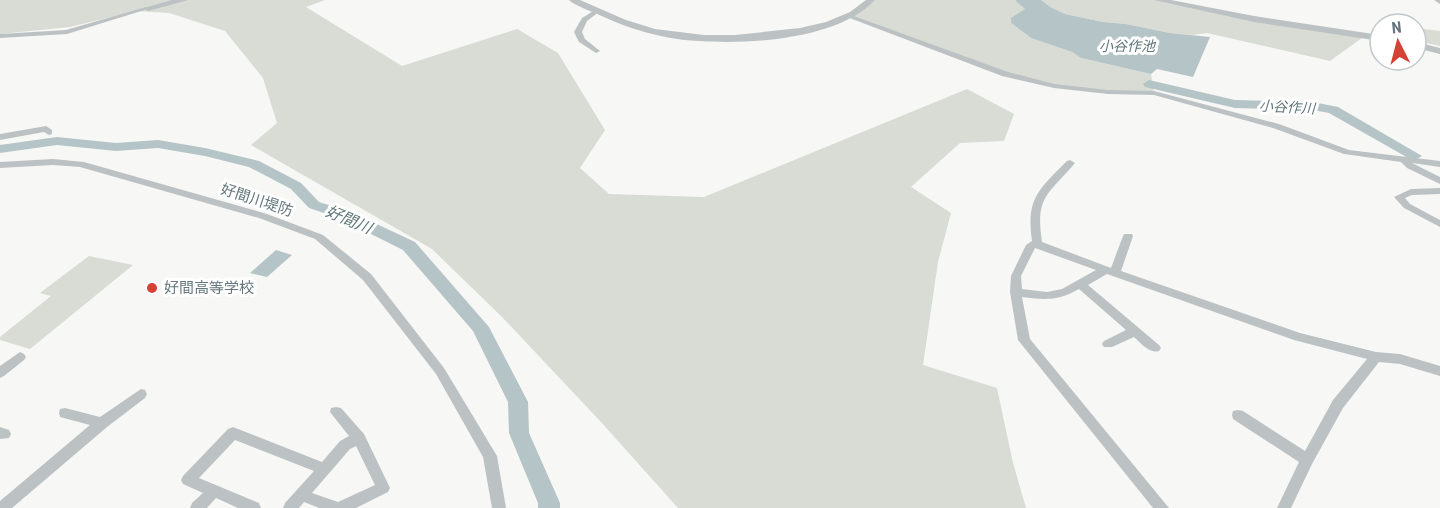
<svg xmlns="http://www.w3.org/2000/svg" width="1440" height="508" font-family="'Roboto Condensed','Noto Sans JP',sans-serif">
<rect width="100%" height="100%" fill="#f7f7f5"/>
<g fill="#d8dcd4">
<path d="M0 0H325L306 7 402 66 517 29 558 53 605 130 580 168 609 194 704 197 967 89 1014 114 1004 141 960 143 911 187 951 213 938 262 923 365 997 388 1013 463 1026 508H678L601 422 502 317 432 249 251 145 277 123 263 78 225 31 169 13 136 11 70 27 0 34Z"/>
<path d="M871 0H1015L1022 4 1025 9 1011 23 1031 38 1072 52 1081 58 1151 74 1154 93C1120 92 1086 92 1053 85 983 71 916 41 849 16Z"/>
<path d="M1041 0H1158L1366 35 1330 61 1207 33 1193 35 1170 33 1126 24 1103 22 1065 14 1052 8Z"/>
<path d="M1416 28 1440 31V46L1416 41Z"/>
<path d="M89 256 133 265 30 349 0 340V337L51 296 40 293Z"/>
</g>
<g fill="#b5c4c6">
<path d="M1015 0H1041L1052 8 1065 14 1103 22 1126 24 1170 33 1210 37 1193 77 1157 69 1151 74 1081 58 1072 52 1031 38 1011 23V18L1025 9Z"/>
<path d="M276 250 292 255 267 277 250 273Z"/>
</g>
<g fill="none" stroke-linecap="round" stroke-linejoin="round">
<g fill="#b5c4c6" fill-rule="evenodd">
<path d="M1149 80 1235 100 1313 102 1338 107 1422 156 1415 160 1410 159 1329 113 1313 110 1235 108 1145 87 1143 84Z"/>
<path d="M57 137 116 143 158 140 205 148 259 161 301 183 319 202 351 212 415 242 489 327 528 402 529 433 560 503V508H538V503L509 433 508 402 473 331 403 250 339 218 309 208 291 189 249 167 205 156 158 148 116 151 57 145 0 153V145Z"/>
</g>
<g fill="#bcc2c4" fill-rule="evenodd">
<path d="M1434 0H1440V4Z"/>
<path d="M146 7 151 8 67 34 0 38V34L66 30Z"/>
<path d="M595 10 600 11 587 21 582 32 585 39 600 51 596 53 579 42 574 32 582 18Z"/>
<path d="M847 15H851L1008 72 1054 84 1108 90 1154 91 1279 124 1349 150 1440 161V167L1412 163 1440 177V184L1407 168 1401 162 1344 154 1273 128 1154 95 1108 94 1054 88 1002 76 847 17Z"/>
<path d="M46 126 52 130V134L49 135 44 132 0 140V134Z"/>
<path d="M53 159 84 162 267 214 323 235 371 274 444 368 497 456 506 508H492L483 457 436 374 363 280 315 239 259 218 80 167 53 165 0 168V162Z"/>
<path d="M1070 160 1075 163C1048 195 1035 196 1042 242L1111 268 1123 236 1124 234H1132L1133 236 1121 271 1300 333 1376 352 1400 354 1440 366V376L1400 364 1379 362 1343 408 1312 464 1291 508H1277L1299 462 1233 419 1232 415 1233 411 1238 410 1243 411 1305 451 1333 400 1367 359 1294 340 1107 274 1088 285 1159 345 1161 348 1159 351C1149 354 1141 343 1134 337L1112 347H1104L1102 344 1104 341 1126 330 1079 289C1058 301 1046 300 1022 297L1030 339 1169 508H1153L1018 340 1010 292 1011 276 1026 245 1032 241C1026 199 1038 190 1067 161ZM1035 248 1096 270 1062 289 1047 292 1022 289 1021 276Z"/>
<path d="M1440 188V194L1412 195 1405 198 1410 204 1440 220V227L1404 208 1394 197 1411 189Z"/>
<path d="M20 352 24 354 26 357 24 360 4 376 0 378V366Z"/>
<path d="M141 389 145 390 147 394 145 398 107 427 12 508H0V501L90 425 60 417 59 413 60 409 65 408 100 417Z"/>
<path d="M336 407 341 408 364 434 390 488 388 492 356 508H319L304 502 299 508H283L285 503 314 471 235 440 199 478 259 503 261 508H238L216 498 207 508H190L192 503 203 493 183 484 181 480 183 476 228 429 233 427 238 429 322 462 340 441 349 436 330 412 331 408ZM356 446 375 485 338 502 312 493 350 449Z"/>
<path d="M0 427 9 430 11 434 9 438 0 439Z"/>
</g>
<g fill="#bcc2c4" fill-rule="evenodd">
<path d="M172 0H188L148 11 144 8Z"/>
<path d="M569 0H580L626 20 655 29 704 35H735L800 28 826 22 850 12 866 0H875C835 43 732 46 677 39 649 35 623 26 597 14 588 10 576 6 569 0Z"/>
<path d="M1154 0H1171L1254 16 1380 35V41L1254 22Z"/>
<path d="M1416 42 1440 48V54L1416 48Z"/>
</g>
</g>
<circle fill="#d64136" stroke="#fff" stroke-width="2" cx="152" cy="288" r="6"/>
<g text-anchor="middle" stroke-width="6" stroke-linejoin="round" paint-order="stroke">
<g font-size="14" font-style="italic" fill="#5f7678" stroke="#fff">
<text x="1127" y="51">小谷作池</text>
<text transform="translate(1287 107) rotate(3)" y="5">小谷作川</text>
</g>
<g font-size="15" fill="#65777d" stroke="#fff">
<text transform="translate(257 200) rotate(18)" y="5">好間川堤防</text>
</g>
<g font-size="15" fill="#65777d" stroke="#fff" text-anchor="start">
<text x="164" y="293">好間高等学校</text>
</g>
<g font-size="16" font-style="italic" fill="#5f7678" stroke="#fff">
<text transform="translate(349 219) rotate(23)" y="6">好間川</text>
</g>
</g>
<g transform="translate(1398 42) rotate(354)"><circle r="28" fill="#ffffff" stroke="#c1c9cb" stroke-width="1.5"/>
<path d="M0-4.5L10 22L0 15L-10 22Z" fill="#d64136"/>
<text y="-9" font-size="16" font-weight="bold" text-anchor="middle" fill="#65777d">N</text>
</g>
</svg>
